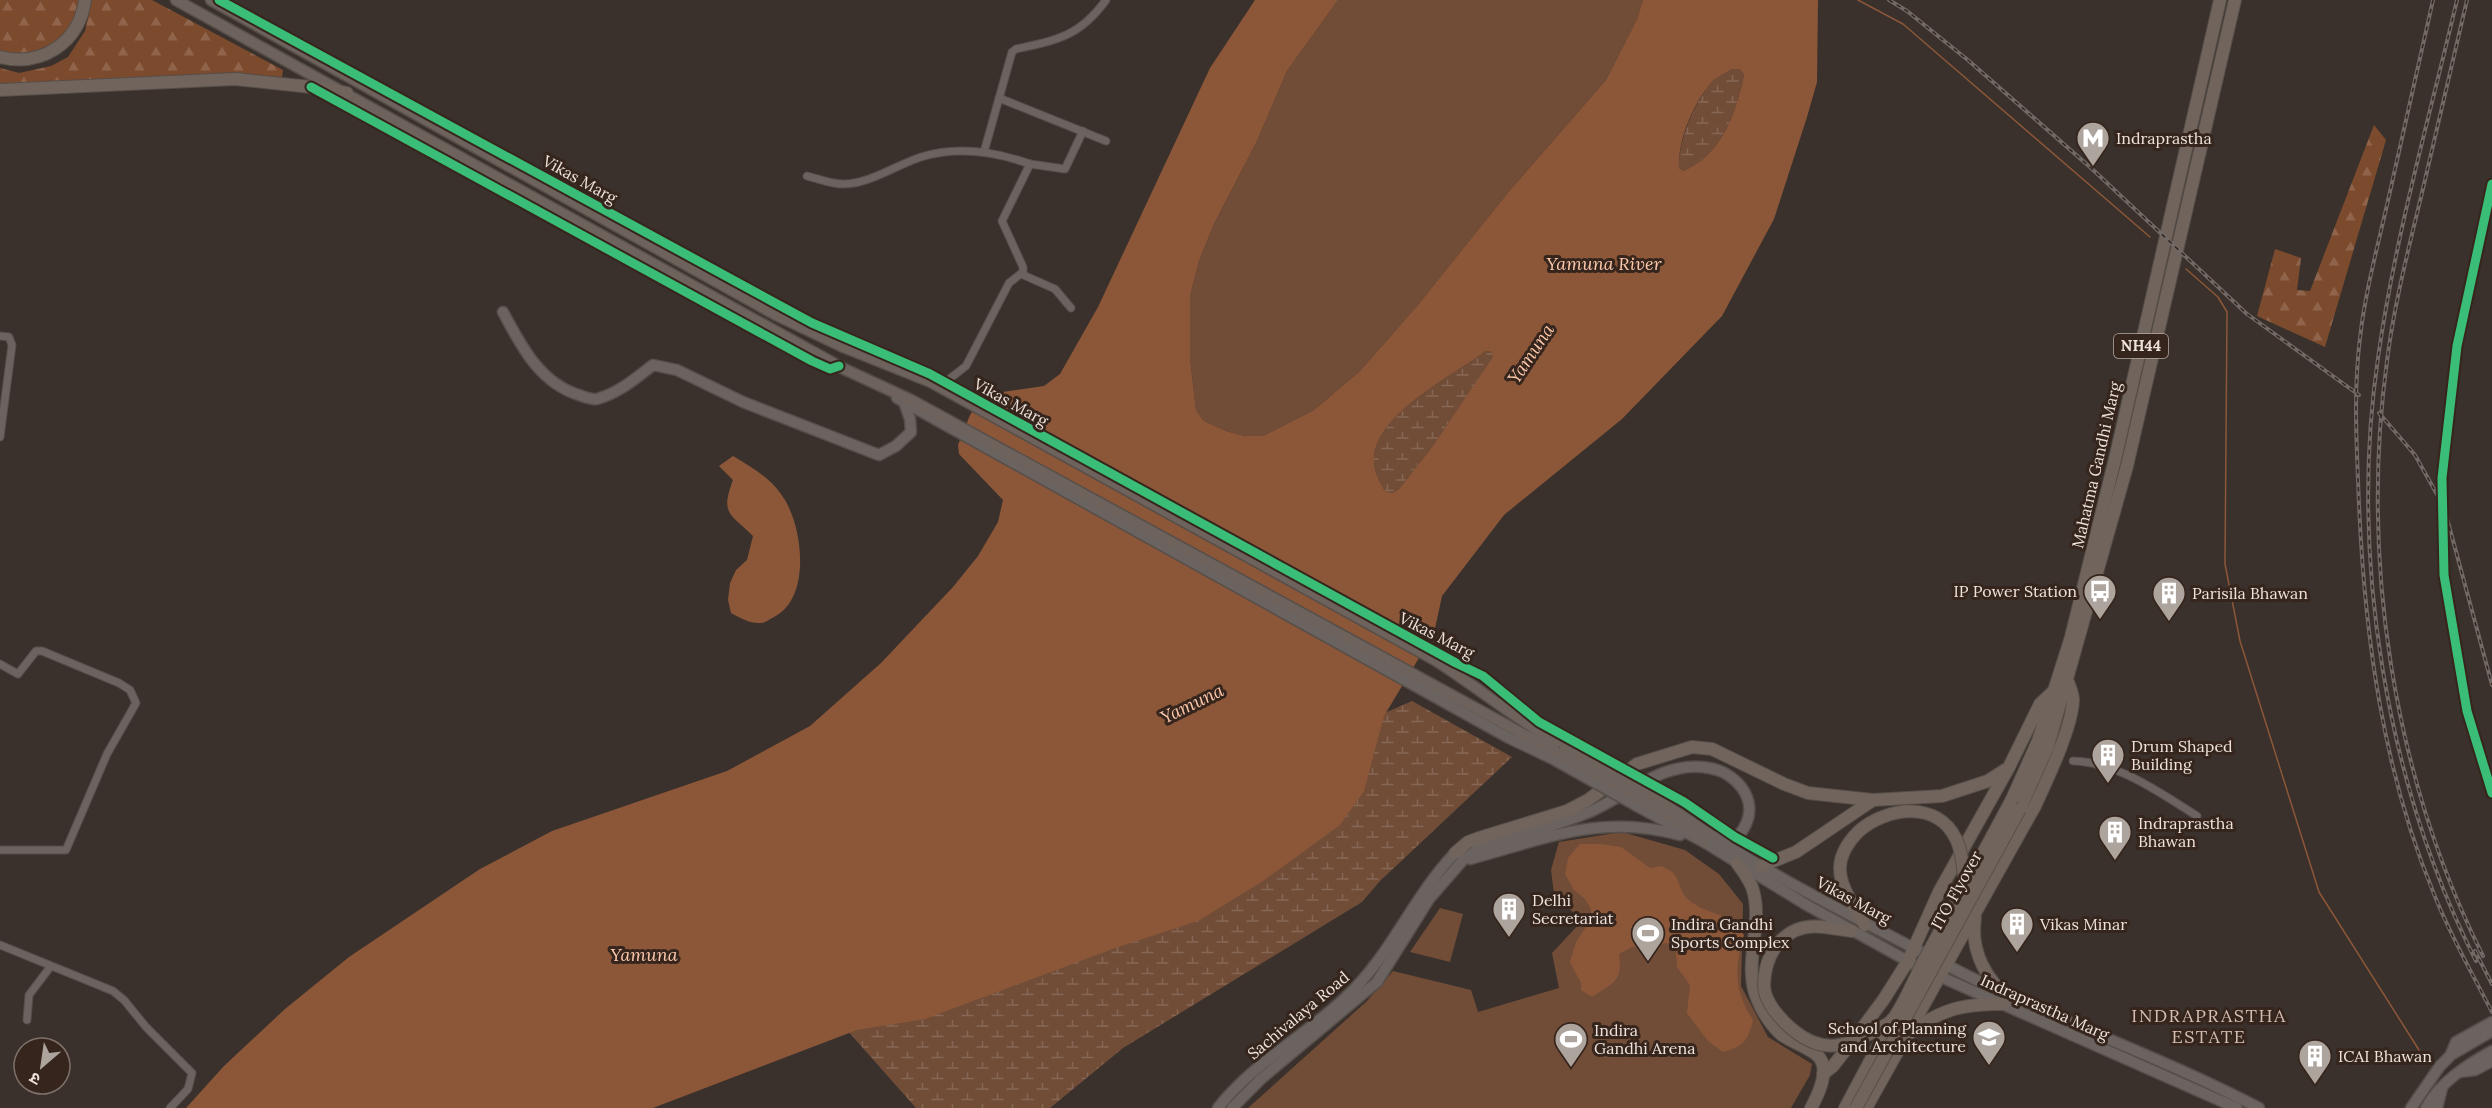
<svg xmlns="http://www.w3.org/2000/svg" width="2492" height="1108" font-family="Lora,'Noto Sans Devanagari',serif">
<defs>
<pattern id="forest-firs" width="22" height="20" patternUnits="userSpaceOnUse" patternTransform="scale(1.5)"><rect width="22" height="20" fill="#7c4a2d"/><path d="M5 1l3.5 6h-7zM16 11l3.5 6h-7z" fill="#8f644b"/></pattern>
<pattern id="wetland-marsh" width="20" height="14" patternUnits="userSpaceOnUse" patternTransform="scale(1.5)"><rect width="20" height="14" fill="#714d38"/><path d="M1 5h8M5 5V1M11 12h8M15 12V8" fill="none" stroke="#866654"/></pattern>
</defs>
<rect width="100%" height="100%" fill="#3a312c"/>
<g fill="#714d38">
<path d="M1338 0H1643L1637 19 1606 80 1510 190 1417 306 1360 371 1314 410 1263 436H1245L1226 431 1204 421 1196 410 1190 358V296L1199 261 1214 224 1257 141 1287 71Z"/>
<path d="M1622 832 1685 850 1719 874 1743 904 1741 986 1768 1037 1812 1064 1810 1075 1791 1108H1248L1367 1001 1393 971 1471 990 1478 1012 1559 988 1552 953 1582 921 1554 894 1551 870 1559 842Z"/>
<path d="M1440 908 1463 914 1450 962 1410 952Z"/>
</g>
<g fill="url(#forest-firs)">
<path d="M0 0H79C77 38 35 66 0 50Z"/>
<path d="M92 0H152L283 70 282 77 0 86V68L19 73 51 66 68 57 85 31Z"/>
<path d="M2374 125 2386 140 2325 347 2257 316 2275 249 2301 258 2297 290 2310 291Z"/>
</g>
<g fill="url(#wetland-marsh)">
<path d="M1732 69H1740L1744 75C1736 113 1722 155 1683 171L1679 168C1678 142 1694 102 1712 82 1717 77 1726 73 1732 69Z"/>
<path d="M1486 351 1492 352 1494 357 1432 447 1399 489 1392 493 1385 491C1379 481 1373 469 1374 456 1380 411 1453 376 1486 351Z"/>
<path d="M1412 701 1512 757 1380 881 1362 902 1123 1048 1050 1108H916L815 994 1170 807Z"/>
</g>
<g fill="#8c5739" fill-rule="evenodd">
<path d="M1255 0H1338L1287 71 1257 141 1214 224 1199 261 1190 296V358L1196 410 1204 421 1226 431 1245 436H1263L1314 410 1360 371 1417 306 1510 190 1606 80 1637 19 1643 0H1818L1817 82 1807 117 1774 219 1722 316 1622 419 1504 515 1442 596 1434 633 1384 716 1364 791 1340 825 1263 881 1198 921 1118 947 925 1019 857 1030 653 1108H186L224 1066 285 1009 349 957 480 869 552 831 727 771 810 726 881 663 953 587 978 556 998 522 1003 500 959 454 958 445 970 415 980 400 989 394 1044 386 1060 374 1098 307 1210 68ZM1732 69H1740L1744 75C1736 113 1722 155 1683 171L1679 168C1678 140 1693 103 1712 82 1717 77 1726 73 1732 69ZM1486 351 1492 352 1493 357 1432 447 1399 489 1392 493 1385 491C1379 481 1373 469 1374 456 1380 411 1453 376 1486 351Z"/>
<path d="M733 456C754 469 772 478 785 500 803 530 811 598 774 617 770 619 765 623 761 623 751 624 740 618 731 613L728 600 730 583 736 570 747 560 753 536C730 513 720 515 733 480L719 466Z"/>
<path d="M1580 844H1600L1621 847 1650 868 1662 866C1667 869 1674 872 1676 877 1681 886 1681 894 1690 901 1709 916 1729 911 1744 935 1734 968 1734 991 1753 1020 1748 1041 1744 1046 1723 1052L1708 1041 1687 1013 1690 985 1677 967 1676 950 1668 943 1632 947 1619 954C1623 982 1613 983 1592 997L1581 990V983L1570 962 1576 942 1590 921 1591 909 1585 899 1574 890 1565 874 1568 858Z"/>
</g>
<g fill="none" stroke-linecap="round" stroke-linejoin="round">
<g stroke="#8c5739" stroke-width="1.5">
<path d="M1858 0 1903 24 2150 237"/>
<path d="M2186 269 2218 297 2227 312 2225 564 2240 641 2319 892 2419 1050"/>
</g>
<defs>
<g id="minor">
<path d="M999 98 1106 141"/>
<path d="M984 152 1012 52 1016 49C1058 40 1080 36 1106 0"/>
<path d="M1030 164 1065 169 1083 131"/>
<path d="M807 176C819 179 831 184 843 184 870 184 896 165 921 157 957 146 996 152 1030 164L1002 221 1023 267V272L1009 283 966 366 939 387"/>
<path d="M2492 184 2457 346 2442 478 2444 575 2467 711 2492 793"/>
<path d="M1021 274 1055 289 1071 308"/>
<path d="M0 336 9 337 12 345 0 437"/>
<path d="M0 664 18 674 36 651H42L119 683 130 690 136 703 107 754 66 850H0"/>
<path d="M2073 761C2118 762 2160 793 2197 816"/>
<path d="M0 945 113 991 124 1000 146 1027 192 1073 188 1089 170 1108"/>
<path d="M27 1020 29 995 51 966"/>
</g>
<g id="secondary">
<path d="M503 312C521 346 540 383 579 395 585 397 592 400 597 399 619 393 636 378 653 365L677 370 743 402 879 455 896 446 911 432 910 419 904 402"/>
<path d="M897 398 1509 738 1553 759"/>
<path d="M1637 806 1704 842 1805 904 1915 965"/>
<path d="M1717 839C1783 882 1853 916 1921 952"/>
<path d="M1470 859C1545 839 1600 813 1680 835"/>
<path d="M1941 962C2044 1017 2156 1054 2259 1108"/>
<path d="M1932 973 2237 1108"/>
<path d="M2451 1054 2456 1042 2492 1022"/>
<path d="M2460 1072 2475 1070 2492 1061"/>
<path d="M1218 1108C1252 1064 1305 1036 1345 998 1391 956 1412 898 1455 853"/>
<path d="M1232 1108 1262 1078 1377 982 1429 899 1463 860 1482 847C1517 836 1553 827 1587 813 1626 797 1663 759 1709 768 1735 772 1758 798 1746 824 1743 830 1740 836 1734 838 1727 840 1719 837 1712 836"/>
<path d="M2411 1108 2440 1066 2451 1055 2492 1031"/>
<path d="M2426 1108C2440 1082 2467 1065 2492 1051"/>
<path d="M2437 1108 2442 1088"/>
</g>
<g id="primary">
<path d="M176 0 842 368 911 400 1556 752"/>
<path d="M211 0 776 315 841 346 931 382 1435 660C1479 688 1519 722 1565 747"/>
<path d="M1645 791 1712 836"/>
<path d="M1641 799 1671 816 1704 842"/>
</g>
<g id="trunk">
<path d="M0 57C42 67 79 43 85 0"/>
<path d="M0 90 235 79 311 87 347 93"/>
<path d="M2012 799 2038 741 2071 637 2116 455 2220 0"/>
<path d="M2020 809 2048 746 2127 466 2235 0"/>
<path d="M1859 831C1824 866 1844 889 1865 925"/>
<path d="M1455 853 1468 842 1479 838 1567 811 1588 800 1637 764 1692 747 1712 749 1784 784 1808 793 1873 800"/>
<path d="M1737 863C1743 871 1748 878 1752 887 1765 924 1741 964 1758 1001 1763 1013 1773 1028 1782 1035 1792 1042 1811 1049 1818 1056 1831 1069 1818 1095 1811 1108"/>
<path d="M1761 866 1796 852 1873 800 1942 796 1988 781 2005 770"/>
<path d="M1975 918C1971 945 1981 970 2000 990"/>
<path d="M1824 927 1852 931"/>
<path d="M1910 1033C1942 1008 1964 1004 2004 1004"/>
<path d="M1823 1074 1833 1066 1855 1038 1884 999 1908 961 1939 892 2009 767 2040 704 2054 691"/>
<path d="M1845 1108 1892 1020"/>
<path d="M1866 1108 2035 806C2047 780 2072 728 2073 700 2073 694 2070 687 2068 682"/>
</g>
</defs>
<use href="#minor" stroke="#564e49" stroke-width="9"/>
<use href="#secondary" stroke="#564e49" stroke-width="13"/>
<use href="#primary" stroke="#564e49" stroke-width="13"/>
<use href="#trunk" stroke="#564e49" stroke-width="14"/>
<use href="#minor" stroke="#6b635f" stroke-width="7"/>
<use href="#secondary" stroke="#6b635f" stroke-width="10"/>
<use href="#primary" stroke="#6d625c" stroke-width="10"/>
<use href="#trunk" stroke="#71645d" stroke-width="12"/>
<defs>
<g id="rail">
<path d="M1889 0 1907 11 1969 61 2091 168 2247 314 2359 395"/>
<path d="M2433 0C2418 68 2402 136 2387 205 2377 249 2365 293 2360 338 2353 394 2357 450 2359 505 2365 638 2383 771 2434 894 2450 935 2472 973 2492 1012"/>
<path d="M2457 0C2429 119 2395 237 2378 358 2349 556 2386 784 2476 961"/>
<path d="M2467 0C2452 66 2436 131 2421 197 2408 251 2394 305 2387 361 2360 560 2393 776 2483 956"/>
<path d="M2379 413 2415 455 2444 507 2492 685"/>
<path d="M2475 951 2492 984"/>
</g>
</defs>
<use href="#rail" stroke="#706965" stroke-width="4"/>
<use href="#rail" stroke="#36251c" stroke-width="1.5" stroke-dasharray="4.5" stroke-linecap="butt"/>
<defs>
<path id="secondary-bridge" d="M1553 759 1637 806"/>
<g id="primary-bridge">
<path d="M1565 747 1645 791"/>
<path d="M1556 752 1641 799"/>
</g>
<g id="trunk-bridge">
<path d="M1859 831C1887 807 1937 800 1956 839 1963 853 1963 870 1965 885"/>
<path d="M1824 927C1787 922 1765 950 1764 985 1764 1002 1781 1020 1793 1030 1821 1053 1843 1048 1873 1032 1878 1028 1888 1025 1892 1020 1900 1012 1916 976 1922 964 1952 909 1983 854 2012 799"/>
<path d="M1856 1108 2020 809"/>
</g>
</defs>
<use href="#secondary-bridge" stroke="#564e49" stroke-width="13" stroke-linecap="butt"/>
<use href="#primary-bridge" stroke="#564e49" stroke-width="13" stroke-linecap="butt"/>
<use href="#trunk-bridge" stroke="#564e49" stroke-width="14" stroke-linecap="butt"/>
<use href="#secondary-bridge" stroke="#6b635f" stroke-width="10"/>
<use href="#primary-bridge" stroke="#6d625c" stroke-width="10"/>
<use href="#trunk-bridge" stroke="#71645d" stroke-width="12"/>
<defs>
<g id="cycleway">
<path d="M219 0 812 323 930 374 1456 663 1483 676 1539 722 1684 802 1735 837 1773 858"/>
<path d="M311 87 812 361 830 369 839 366"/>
<path d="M2492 184 2457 346 2442 478 2444 575 2467 711 2492 793"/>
</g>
</defs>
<use href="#cycleway" stroke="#36251c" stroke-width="13"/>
<use href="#cycleway" stroke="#3abd76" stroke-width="9"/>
</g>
<defs>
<symbol id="metro-pin" viewBox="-11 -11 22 30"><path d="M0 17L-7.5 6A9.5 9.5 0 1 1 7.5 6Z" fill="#aea49e" stroke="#36251c"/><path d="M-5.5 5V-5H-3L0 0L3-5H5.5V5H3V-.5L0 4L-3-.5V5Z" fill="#fff"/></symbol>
<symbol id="bus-pin" viewBox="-11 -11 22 30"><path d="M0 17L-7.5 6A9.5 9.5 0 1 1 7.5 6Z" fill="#aea49e" stroke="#36251c"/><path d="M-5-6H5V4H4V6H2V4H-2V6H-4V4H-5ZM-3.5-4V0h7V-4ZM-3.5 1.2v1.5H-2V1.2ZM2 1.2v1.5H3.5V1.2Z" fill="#fff"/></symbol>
<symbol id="building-pin" viewBox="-11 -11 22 30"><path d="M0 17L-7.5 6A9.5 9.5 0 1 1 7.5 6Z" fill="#aea49e" stroke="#36251c"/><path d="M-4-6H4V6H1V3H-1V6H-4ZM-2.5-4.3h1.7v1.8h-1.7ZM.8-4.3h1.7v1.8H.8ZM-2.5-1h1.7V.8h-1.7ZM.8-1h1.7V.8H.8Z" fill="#fff"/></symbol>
<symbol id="stadium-pin" viewBox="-11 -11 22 30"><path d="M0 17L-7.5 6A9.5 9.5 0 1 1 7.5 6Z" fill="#aea49e" stroke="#36251c"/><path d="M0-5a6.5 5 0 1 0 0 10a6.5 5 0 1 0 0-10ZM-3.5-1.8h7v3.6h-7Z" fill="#fff"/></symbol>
<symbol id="university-pin" viewBox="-11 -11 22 30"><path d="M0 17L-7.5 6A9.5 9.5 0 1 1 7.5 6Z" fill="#aea49e" stroke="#36251c"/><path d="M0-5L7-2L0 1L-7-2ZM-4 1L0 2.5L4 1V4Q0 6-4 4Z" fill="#fff"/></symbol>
</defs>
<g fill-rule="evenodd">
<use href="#metro-pin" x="2074" y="119" width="38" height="52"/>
<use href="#bus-pin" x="2081" y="572" width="38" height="52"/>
<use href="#building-pin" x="2150" y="574" width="38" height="52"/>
<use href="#building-pin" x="2089" y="736" width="38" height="52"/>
<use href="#building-pin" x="2096" y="813" width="38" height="52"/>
<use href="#building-pin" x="1490" y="890" width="38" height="52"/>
<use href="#building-pin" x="1998" y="905" width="38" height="52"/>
<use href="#stadium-pin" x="1629" y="914" width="38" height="52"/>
<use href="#university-pin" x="1970" y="1018" width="38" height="52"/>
<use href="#stadium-pin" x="1552" y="1020" width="38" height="52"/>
<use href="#building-pin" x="2296" y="1037" width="38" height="52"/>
</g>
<g text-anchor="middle" stroke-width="6" stroke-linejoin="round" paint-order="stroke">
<rect fill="#36251c" stroke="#b6a9a2" stroke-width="1.5" x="2114" y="334" width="54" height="24" rx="4.5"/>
<g font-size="15" font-weight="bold" fill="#ede2dc">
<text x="2141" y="351">NH44</text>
</g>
<g font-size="16" fill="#ede2dc" stroke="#36251c" text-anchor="start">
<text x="2116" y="144">Indraprastha</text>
<text x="2077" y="597" text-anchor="end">IP Power Station</text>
<text x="2192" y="599">Parisila Bhawan</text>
<text x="2131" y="752">Drum Shaped<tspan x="2131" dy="18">Building</tspan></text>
<text x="2138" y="829">Indraprastha<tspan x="2138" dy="18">Bhawan</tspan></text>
<text x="1532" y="906">Delhi<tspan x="1532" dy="18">Secretariat</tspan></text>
<text x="1671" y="930">Indira Gandhi<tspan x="1671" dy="18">Sports Complex</tspan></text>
<text x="2040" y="930">Vikas Minar</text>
<text x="1966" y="1034" text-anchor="end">School of Planning<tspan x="1966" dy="18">and Architecture</tspan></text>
<text x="1594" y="1036">Indira<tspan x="1594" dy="18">Gandhi Arena</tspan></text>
<text x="2338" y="1062">ICAI Bhawan</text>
</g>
<g font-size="16" fill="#ede2dc" stroke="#36251c">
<text transform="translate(580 179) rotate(29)" y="6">Vikas Marg</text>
<text transform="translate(1011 402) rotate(29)" y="6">Vikas Marg</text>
<text transform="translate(2096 465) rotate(-77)" y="6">Mahatma Gandhi Marg</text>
<text transform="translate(1437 635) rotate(27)" y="6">Vikas Marg</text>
<text transform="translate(1956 890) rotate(-61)" y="6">ITO Flyover</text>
<text transform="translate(1854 900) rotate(28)" y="6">Vikas Marg</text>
<text transform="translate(2045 1007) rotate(24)" y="6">Indraprastha Marg</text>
<text transform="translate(1298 1015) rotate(-40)" y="6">Sachivalaya Road</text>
</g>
<g font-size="18" font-style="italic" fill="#fcc8ab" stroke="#36251c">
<text x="1604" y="270">Yamuna River</text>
<text transform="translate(1531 354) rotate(-56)" y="6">Yamuna</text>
<text transform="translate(1192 704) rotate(-26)" y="6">Yamuna</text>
<text x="644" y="961">Yamuna</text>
</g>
<g font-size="18" letter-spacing="1.5" fill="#d3bdb2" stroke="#36251c">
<text x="2209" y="1022">INDRAPRASTHA<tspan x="2209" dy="21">ESTATE</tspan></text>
</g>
</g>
<g transform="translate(42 1066) rotate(209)"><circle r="28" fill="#36251c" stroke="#7f7169" stroke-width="1.5"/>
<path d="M0-4.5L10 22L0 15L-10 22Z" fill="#aea49e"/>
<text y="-9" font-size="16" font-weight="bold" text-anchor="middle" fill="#ede2dc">उ</text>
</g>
</svg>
